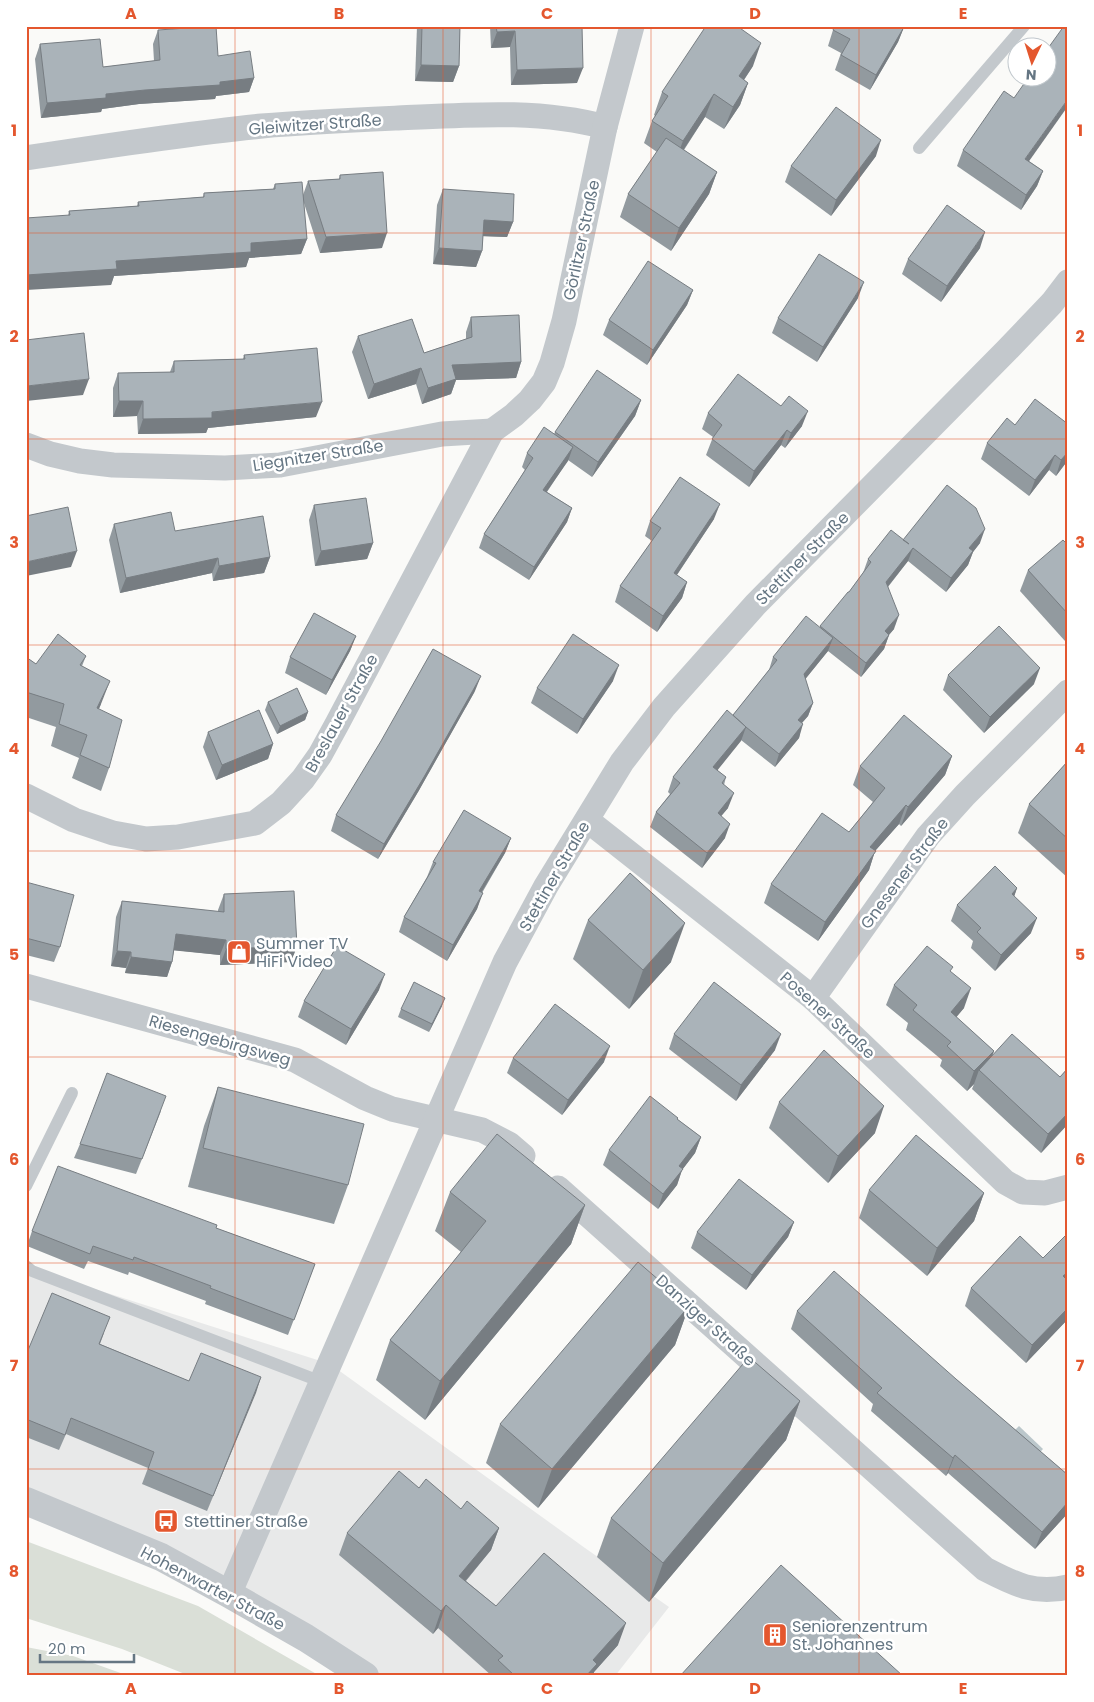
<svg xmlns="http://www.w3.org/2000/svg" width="1094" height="1702" font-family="Poppins,sans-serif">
<rect width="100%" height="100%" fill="#fafaf8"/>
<path fill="#e8e9e9" d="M26 1267 330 1364 585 1548 669 1607 615 1676H365L26 1501Z"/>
<g fill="#dadfd7">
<path d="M26 1541 198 1606 320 1676H190L122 1649 26 1618Z"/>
<path d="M26 1647 73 1656 129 1676H26Z"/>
</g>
<path fill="#bbc7cb" d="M1019 1426 1043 1449 1033 1460 1008 1437Z"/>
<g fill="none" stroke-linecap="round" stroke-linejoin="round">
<g stroke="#c3c8cc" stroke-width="12">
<path d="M919 148 1024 26"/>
<path d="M26 1186 72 1093"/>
<path d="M26 1266 32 1271 322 1382"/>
</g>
<g stroke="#c3c8cc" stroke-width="25">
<path d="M26 158C105 146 183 134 262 126 307 122 353 120 398 118 467 115 539 109 605 127"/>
<path d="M26 445 50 454 80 461 113 465 225 468 280 465 442 434 492 431"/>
<path d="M26 796 74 820 113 833 146 839 178 837 255 823 281 803 303 779 320 755 337 724 492 431 514 415 530 400 544 382 552 363 564 321 605 127 632 26"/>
<path d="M587 820 813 998 1005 1182 1023 1192 1045 1193 1068 1187"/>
<path d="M26 986 295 1060 365 1098 392 1109 482 1130 509 1144 523 1156"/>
<path d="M813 998 928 836 965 795 1068 692"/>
<path d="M558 1188 985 1569C1014 1584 1035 1595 1068 1587"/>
<path d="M229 1594 505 962 546 886 622 762 664 707 755 605 1007 350 1052 303 1068 282"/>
</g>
<path stroke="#c3c8cc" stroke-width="28" d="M26 1501 161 1557 229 1594 306 1638 365 1676"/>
</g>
<g fill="#929a9f">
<path d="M417 26H460L459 66 453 82 415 81Z"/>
<path d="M490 26H582L577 83 511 85 510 47 491 48Z"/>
<path d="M904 27 898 42 870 90 835 70 841 53 828 46 833 30Z"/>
<path d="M158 30 218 56 254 78 249 92 216 96 215 99 139 104 102 109 101 112 41 118 35 59 40 44 103 67 154 61 153 44Z"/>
<path d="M753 66 744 80 748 83 740 105 724 129 705 117 684 150 717 172 709 194 671 251 620 217 628 194 657 152 644 143 652 121 655 116 654 115 662 92Z"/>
<path d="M963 150 1029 161 1043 171 1037 186 1021 210 957 166Z"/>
<path d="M876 156 831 216 785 182 791 166Z"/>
<path d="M340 175 382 248 320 253 303 200 307 239 301 254 249 258 246 267 114 276 111 285 68 216 69 211 137 206 138 202 203 197 204 193 273 189 275 184 303 195 308 181 339 179Z"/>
<path d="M443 189 513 222 507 237 483 236 482 251 476 267 433 264 437 205Z"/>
<path d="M980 248 941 302 902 274 908 259Z"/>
<path d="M693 290 687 305 647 365 603 335 609 320Z"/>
<path d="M858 298 817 362 772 333 778 318Z"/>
<path d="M471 317 521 362 516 378 456 380 451 394 422 404 416 384 368 399 352 352 358 336 424 353 466 339V332Z"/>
<path d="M244 355 316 417 208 428 206 433 138 434 137 416 113 417V388L118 373 170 372 174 361 243 359Z"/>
<path d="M641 400 635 416 592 477 568 460 547 492 572 508 567 522 529 580 479 548 484 534 525 470 522 467 527 453 554 434 555 432Z"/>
<path d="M708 413 802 426 785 448 781 445 749 487 706 455 713 437 702 429Z"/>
<path d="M1068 424V460L1056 476 1049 470 1029 496 981 459 987 443 1015 425Z"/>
<path d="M314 505 373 543 367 559 315 566 309 520Z"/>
<path d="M714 519 677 575 687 582 682 598 657 632 615 602 620 586 652 541 645 536 650 521Z"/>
<path d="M114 524 175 531 270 557 264 573 213 581 212 573 120 593 109 540Z"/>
<path d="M903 540 980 543 973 552 968 565 946 592 908 561 888 587 894 629 889 635 884 649 861 677 828 651 805 679 813 703 808 716 802 723 799 738 775 767 741 740 717 770 726 777 724 785 728 808 721 816 725 838 702 868 650 827 656 812 670 794 668 792 673 777 733 715 769 670 773 657 820 627 849 592 863 573 868 559Z"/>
<path d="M1068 545V639L1065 641 1020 591 1028 570Z"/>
<path d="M356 636 350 651 326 695 285 673 290 657Z"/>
<path d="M86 656 82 666 101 704 99 709 109 768 101 791 72 778 79 758 51 746 56 727 26 717V657L36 664Z"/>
<path d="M948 675 1034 684 984 733 943 690Z"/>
<path d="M613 681 577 734 531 703 537 688Z"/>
<path d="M475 691 418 792 378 859 331 831 336 815Z"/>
<path d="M268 702 308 712 305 720 277 734 265 710Z"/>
<path d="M208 732 273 744 268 759 216 780 203 747Z"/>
<path d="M952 756 945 775 901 826 899 824 875 851 869 870 818 941 764 903 771 884 849 832 873 802 853 785 860 766Z"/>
<path d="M1068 761V878L1018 833 1029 804Z"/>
<path d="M511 838 505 853 482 893 477 909 447 961 399 932 404 917 427 877 433 862Z"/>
<path d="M26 882 60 947 54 962 26 955Z"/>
<path d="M1017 888 1014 896 1031 933 995 971 971 948 973 941 951 921 957 905Z"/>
<path d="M224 894 297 946 291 962 220 965V955L174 950 172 962 167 977 125 973 126 968 111 966 116 917 122 901 218 912V910Z"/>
<path d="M588 920 671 962 629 1009 573 959Z"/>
<path d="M951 972 964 1008 956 1017 994 1051 992 1057 1060 1077 1068 1068V1124L1041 1153 972 1089 974 1084 967 1091 940 1066 942 1060 906 1030 908 1023 886 1005 894 985Z"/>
<path d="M379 990 346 1045 298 1017 304 1001Z"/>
<path d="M442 1006 429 1032 398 1017 401 1009Z"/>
<path d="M674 1034 775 1050 736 1101 669 1049Z"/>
<path d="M513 1058 604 1062 562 1115 507 1073Z"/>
<path d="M218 1087 348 1185 334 1224 188 1187 204 1126Z"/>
<path d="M779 1102 875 1133 828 1183 769 1128Z"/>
<path d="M161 1111 136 1174 74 1158 80 1144Z"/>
<path d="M677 1119 701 1137 695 1153 682 1170 677 1185 658 1209 603 1165 609 1150Z"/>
<path d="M869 1190 984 1193 974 1221 927 1276 859 1218Z"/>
<path d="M450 1192 585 1205 571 1244 425 1420 376 1380 390 1340 461 1252 435 1231Z"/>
<path d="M794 1222 788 1237 746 1290 691 1248 697 1232Z"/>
<path d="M216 1228 315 1264 288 1335 205 1304 206 1301 129 1272 128 1275 88 1261 84 1269 27 1246 32 1231Z"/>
<path d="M1068 1233V1319L1026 1363 965 1306 971 1288 1043 1258Z"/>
<path d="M689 1306 675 1345 538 1508 486 1463 500 1424Z"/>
<path d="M797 1311 956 1379 1068 1475V1513L1035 1549 948 1473 946 1476 871 1411 873 1404 791 1329Z"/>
<path d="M104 1333 100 1344 189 1381 261 1377 207 1511 142 1484 148 1468 66 1434 59 1450 26 1437V1355Z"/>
<path d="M800 1401 786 1440 649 1602 597 1557 611 1518Z"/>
<path d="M419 1488 499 1528 491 1550 466 1581 496 1606 618 1645 594 1672 593 1676H492L438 1628 433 1634 339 1555 347 1533Z"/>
</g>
<g fill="#777d82">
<path d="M904 27 898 42 870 90 876 75Z"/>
<path d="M515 31 510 47 491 48 497 32Z"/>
<path d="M761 43 753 66 731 99 739 76Z"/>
<path d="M421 65 459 66 453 82 415 81Z"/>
<path d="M583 68 577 83 511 85 517 70Z"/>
<path d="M254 78 249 92 216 96 215 99 139 104 102 109 101 112 41 118 47 103 106 94 145 90 220 82Z"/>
<path d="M748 83 740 105 724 129 733 107Z"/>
<path d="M714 94 705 117 674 164 683 141Z"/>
<path d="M1068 99V106L1020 174 1025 159Z"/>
<path d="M881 140 876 156 831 216 836 200Z"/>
<path d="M1043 171 1037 186 1021 210 1026 195Z"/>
<path d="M717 172 709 194 671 251 679 228Z"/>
<path d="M484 220 513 222 507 237 478 236Z"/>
<path d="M985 232 980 248 941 302 947 286Z"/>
<path d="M387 233 382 248 320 253 326 237Z"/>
<path d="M307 239 301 254 249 258 246 267 114 276 111 285 26 290V275L116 261 251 243Z"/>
<path d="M439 248 482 251 476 267 433 264Z"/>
<path d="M864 282 858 298 817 362 823 347Z"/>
<path d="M693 290 687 305 647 365 653 350Z"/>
<path d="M521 362 516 378 456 380 451 394 422 404 428 388 452 365Z"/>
<path d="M421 368 416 384 368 399 374 384Z"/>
<path d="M89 379 83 395 26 401V389L27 386Z"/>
<path d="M641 400 635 416 592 477 598 462Z"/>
<path d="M119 401H143L137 416 113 417Z"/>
<path d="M322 402 316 417 208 428 206 433 138 434 143 419Z"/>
<path d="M808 411 802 426 785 448 791 433Z"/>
<path d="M787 430 781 445 749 487 754 471Z"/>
<path d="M573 447 568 461 538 504 543 490Z"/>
<path d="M1068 452V460L1056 476 1061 460Z"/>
<path d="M1055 455 1049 470 1029 496 1035 480Z"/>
<path d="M720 504 714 519 668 588 674 573Z"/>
<path d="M572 508 567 522 529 580 534 567Z"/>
<path d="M985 529 980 543 973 552 968 565 946 592 951 578 969 548Z"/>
<path d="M373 543 367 559 315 566 321 551Z"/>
<path d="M913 548 908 561 881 595 886 582Z"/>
<path d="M77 551 71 567 26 576V562Z"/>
<path d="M270 557 264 573 213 581 219 566Z"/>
<path d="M218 558 212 573 120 593 126 578Z"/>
<path d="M687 582 682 598 657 632 663 616Z"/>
<path d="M899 615 894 629 880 645 885 631Z"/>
<path d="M889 635 884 649 861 677 866 663Z"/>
<path d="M356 636 350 651 326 695 332 680Z"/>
<path d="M833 638 828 651 799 687 804 674Z"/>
<path d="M619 665 613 681 577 734 583 719Z"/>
<path d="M1040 668 1034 684 984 733 990 717Z"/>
<path d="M481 676 475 691 418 792 378 859 384 844Z"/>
<path d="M110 681 101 704 88 731 97 708Z"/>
<path d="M813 703 808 716 793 733 798 720Z"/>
<path d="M308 712 305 720 277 734 280 726Z"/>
<path d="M803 724 799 738 775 767 779 754Z"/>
<path d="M746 727 741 741 708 782 713 767Z"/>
<path d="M273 744 268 759 216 780 222 765Z"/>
<path d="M952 756 945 775 901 826 908 807Z"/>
<path d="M734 793 728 808 712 827 718 813Z"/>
<path d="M906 805 899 824 875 851 869 870 818 941 825 922 870 847Z"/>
<path d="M730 824 725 838 702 868 707 853Z"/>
<path d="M511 838 505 853 473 906 479 891Z"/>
<path d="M1017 888 1012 903V894Z"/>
<path d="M483 893 477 909 447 961 453 945Z"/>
<path d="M1037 918 1031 933 995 971 1001 955Z"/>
<path d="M685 923 671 962 629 1009 643 970Z"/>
<path d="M176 934 226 940 220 955 170 950Z"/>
<path d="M297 946 291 962 220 965 226 949Z"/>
<path d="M117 951 131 952 126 968 111 966Z"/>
<path d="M131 957 172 962 167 977 125 973Z"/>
<path d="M385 974 379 990 346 1045 351 1029Z"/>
<path d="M971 988 964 1008 944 1032 951 1012Z"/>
<path d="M445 998 442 1006 429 1032 432 1024Z"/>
<path d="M781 1034 775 1050 736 1101 741 1085Z"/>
<path d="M610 1046 604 1062 562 1115 568 1100Z"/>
<path d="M994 1051 986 1071 979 1070 974 1084 967 1091 974 1071Z"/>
<path d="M884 1106 875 1133 828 1183 838 1156Z"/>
<path d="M1068 1113V1124L1041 1153 1048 1134Z"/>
<path d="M701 1137 695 1153 682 1170 677 1185 658 1209 663 1194 679 1166Z"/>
<path d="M984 1193 974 1221 927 1276 937 1248Z"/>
<path d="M585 1205 571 1244 425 1420 440 1381Z"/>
<path d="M794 1222 788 1237 746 1290 752 1275Z"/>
<path d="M1068 1272V1283L1063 1276Z"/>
<path d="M689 1306 675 1345 538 1508 552 1469Z"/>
<path d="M1068 1308V1319L1026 1363 1032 1345Z"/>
<path d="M261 1377 256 1393 207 1511 213 1496Z"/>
<path d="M800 1401 786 1440 649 1602 663 1563Z"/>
<path d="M955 1455 948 1473 946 1476 953 1458Z"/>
<path d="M1068 1502V1513L1035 1549 1042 1532Z"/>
<path d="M499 1528 491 1550 451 1598 459 1576Z"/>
<path d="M446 1605 438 1628 433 1634 441 1611Z"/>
<path d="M626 1623 618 1645 594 1672 593 1676H586L593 1660Z"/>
</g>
<g fill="#aab3b9" stroke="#777d82">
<path d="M216 26 218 56 250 51 254 78 220 82V85L145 90 106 94V98L47 103 40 44 100 39 103 67 160 60 158 30Z"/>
<path d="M422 26H460L459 66 421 65Z"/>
<path d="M496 26H582L583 68 517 70 515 31 497 32Z"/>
<path d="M706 26H737L761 43 739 76 748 83 733 107 714 94 683 141 652 121 668 96 662 92Z"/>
<path d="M835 26H903L904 27 876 75 841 55 850 39 833 30Z"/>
<path d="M1064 26H1068V99L1025 159 1043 171 1026 195 963 150 1004 91 1014 98 1028 78H1046V51Z"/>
<path d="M836 107 881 140 836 200 791 166Z"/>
<path d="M666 138 717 172 679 228 628 194Z"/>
<path d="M383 172 387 233 326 237 308 181 340 179V175Z"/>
<path d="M302 182 307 239 251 243V252L116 261 117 269 26 275V218L70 215 69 211 139 206 138 202 204 197V193L275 189V184Z"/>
<path d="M443 189 514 194 513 222 484 220 482 251 439 248Z"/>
<path d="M947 205 985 232 947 286 908 259Z"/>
<path d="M819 254 864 282 823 347 778 318Z"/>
<path d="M648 261 693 290 653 350 609 320Z"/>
<path d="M519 315 521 362 452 365 456 379 428 388 421 368 374 384 358 336 412 319 424 353 472 337 471 317Z"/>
<path d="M84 333 89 379 27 386 26 376V340Z"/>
<path d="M317 348 322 402 212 412V418L143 419V401H119L118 373 174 372V361L245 359 244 355Z"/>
<path d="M597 370 641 400 598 462 555 432Z"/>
<path d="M738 374 781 406 789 396 808 411 791 433 787 430 754 471 712 439 722 425 708 413Z"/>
<path d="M1035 399 1068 424V452L1061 460 1055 455 1035 480 987 443 1007 418 1015 425Z"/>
<path d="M544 427 573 447 543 490 572 508 534 567 484 534 533 458 527 453Z"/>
<path d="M680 477 720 504 674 573 687 582 663 616 620 586 661 528 650 521Z"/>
<path d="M947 485 976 508 985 529 969 548 973 551 951 578 913 548 886 582 899 615 885 631 889 635 866 663 820 626 848 592H849L871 562 868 559 891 530 909 544 903 540Z"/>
<path d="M366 498 373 543 321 551 314 505Z"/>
<path d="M68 507 77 551 26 562V516Z"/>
<path d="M171 512 175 531 263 516 270 557 219 566 218 558 126 578 114 524Z"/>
<path d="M1063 540 1068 545V614L1028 570Z"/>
<path d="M314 613 356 636 332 680 290 657Z"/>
<path d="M806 616 833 638 804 674 813 703 798 720 803 724 779 754 746 727 733 715 777 660 773 657Z"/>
<path d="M999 626 1040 668 990 717 948 675Z"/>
<path d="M58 634 86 656 80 665 110 681 97 708 122 720 109 768 80 755 87 735 59 724 64 704 26 692V657L36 664Z"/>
<path d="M573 634 619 665 583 719 537 688Z"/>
<path d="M433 649 481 676 424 777 384 844 336 815 381 741Z"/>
<path d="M297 688 308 712 280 726 268 702Z"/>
<path d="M259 710 273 744 222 765 208 732Z"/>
<path d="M727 710 746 727 713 767 726 777 722 783 734 793 718 813 730 824 707 853 656 812 680 783 673 777Z"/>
<path d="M904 715 952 756 908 807 906 805 870 847 876 851 825 922 771 884 822 813 849 832 885 788 860 766Z"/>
<path d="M1068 761V839L1029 804Z"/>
<path d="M464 810 511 838 479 891 483 893 453 945 404 917 436 863 433 862Z"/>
<path d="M995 866 1017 888 1012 894 1037 918 1001 955 977 932 981 928 957 905Z"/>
<path d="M630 873 685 923 643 970 588 920Z"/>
<path d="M26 882 74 895 60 947 26 938Z"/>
<path d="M294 891 297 946 226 949V940L176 934 172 962 131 957V952L117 951 122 901 224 912V894Z"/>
<path d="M337 946 385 974 351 1029 304 1001Z"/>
<path d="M927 946 953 967 950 971 971 988 951 1012 994 1051 974 1071 947 1046 951 1042 913 1010 917 1005 894 985Z"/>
<path d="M414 982 445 998 432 1024 401 1009Z"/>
<path d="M714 982 781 1034 741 1085 674 1034Z"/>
<path d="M555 1004 610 1046 568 1100 513 1058Z"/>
<path d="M1012 1034 1060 1077 1068 1068V1113L1048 1134 979 1070Z"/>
<path d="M824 1050 884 1106 838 1156 779 1102Z"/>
<path d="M107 1073 166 1096 142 1159 80 1144Z"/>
<path d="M218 1087 364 1124 348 1185 203 1148Z"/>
<path d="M650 1096 678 1118 677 1119 701 1137 679 1166 683 1169 663 1194 609 1150Z"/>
<path d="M497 1134 585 1205 440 1381 390 1340 486 1221 450 1192Z"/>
<path d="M916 1135 984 1193 937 1248 869 1190Z"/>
<path d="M58 1166 217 1225 216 1228 315 1264 294 1320 210 1288 211 1286 134 1257 133 1260 93 1246 90 1254 32 1231Z"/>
<path d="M739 1179 794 1222 752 1275 697 1232Z"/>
<path d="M1068 1233V1272L1063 1276 1068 1281V1308L1032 1345 971 1288 1020 1236 1043 1258Z"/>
<path d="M638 1262 689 1306 552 1469 500 1424Z"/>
<path d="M834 1271 956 1379 1068 1475V1502L1042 1532 955 1455 953 1458 877 1393 882 1388 797 1311Z"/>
<path d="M52 1293 110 1317 99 1344 189 1381 201 1353 261 1377 213 1496 148 1469 154 1452 71 1418 65 1435 26 1419V1355Z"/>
<path d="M749 1357 800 1401 663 1563 611 1518Z"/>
<path d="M399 1471 419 1488 426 1479 461 1509 467 1501 499 1528 459 1576 496 1606 544 1553 626 1623 593 1660 597 1664 586 1676H515L498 1660 503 1656 446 1605 441 1611 347 1533Z"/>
<path d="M781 1565 903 1676H793L791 1674 790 1676H680Z"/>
</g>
<path fill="none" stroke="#e4572e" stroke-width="1" stroke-opacity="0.55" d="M235 26V1676M443 26V1676M651 26V1676M859 26V1676M26 233H1068M26 439H1068M26 645H1068M26 851H1068M26 1057H1068M26 1263H1068M26 1469H1068"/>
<defs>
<symbol id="shop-square" viewBox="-11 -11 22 22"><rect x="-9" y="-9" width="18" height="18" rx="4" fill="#e4572e" stroke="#fff"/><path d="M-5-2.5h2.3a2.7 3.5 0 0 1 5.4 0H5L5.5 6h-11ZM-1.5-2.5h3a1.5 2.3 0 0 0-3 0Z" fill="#fff"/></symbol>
<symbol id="bus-square" viewBox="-11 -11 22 22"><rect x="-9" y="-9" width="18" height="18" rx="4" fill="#e4572e" stroke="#fff"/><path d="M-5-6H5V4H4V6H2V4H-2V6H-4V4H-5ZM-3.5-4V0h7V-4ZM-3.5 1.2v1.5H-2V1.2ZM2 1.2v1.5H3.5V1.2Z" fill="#fff"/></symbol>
<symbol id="building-square" viewBox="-11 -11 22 22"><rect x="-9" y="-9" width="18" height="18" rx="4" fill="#e4572e" stroke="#fff"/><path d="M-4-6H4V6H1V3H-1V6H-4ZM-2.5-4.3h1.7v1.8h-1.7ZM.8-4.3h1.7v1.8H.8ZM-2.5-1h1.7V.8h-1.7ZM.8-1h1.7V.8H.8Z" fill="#fff"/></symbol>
</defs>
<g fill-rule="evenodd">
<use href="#shop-square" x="225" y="938" width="28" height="28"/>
<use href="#bus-square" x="152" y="1507" width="28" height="28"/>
<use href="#building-square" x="761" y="1621" width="28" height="28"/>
</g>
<g text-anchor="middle" stroke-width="5" stroke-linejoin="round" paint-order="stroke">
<g font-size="16" fill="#657683" stroke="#fff">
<text transform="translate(315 124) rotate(-4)" y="6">Gleiwitzer Straße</text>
<text transform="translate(581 240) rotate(-78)" y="6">Görlitzer Straße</text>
<text transform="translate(318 455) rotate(-9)" y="6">Liegnitzer Straße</text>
<text transform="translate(802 558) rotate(-45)" y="6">Stettiner Straße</text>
<text transform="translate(341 713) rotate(-61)" y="6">Breslauer Straße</text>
<text transform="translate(904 873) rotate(-53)" y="6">Gnesener Straße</text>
<text transform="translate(554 876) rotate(-60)" y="6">Stettiner Straße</text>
<text transform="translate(828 1015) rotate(42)" y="6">Posener Straße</text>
<text transform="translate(220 1040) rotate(16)" y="6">Riesengebirgsweg</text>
<text transform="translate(706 1320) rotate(42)" y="6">Danziger Straße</text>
<text transform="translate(213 1588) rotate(28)" y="6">Hohenwarter Straße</text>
</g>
<g font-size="16" fill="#657683" stroke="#fff" text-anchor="start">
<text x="256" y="949">Summer TV<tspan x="256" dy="18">HiFi Video</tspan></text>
<text x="184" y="1527">Stettiner Straße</text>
<text x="792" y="1632">Seniorenzentrum<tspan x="792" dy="18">St. Johannes</tspan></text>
</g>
</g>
<rect width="1094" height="1702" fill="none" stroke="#ffffff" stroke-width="55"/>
<g transform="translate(1032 62) rotate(184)"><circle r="24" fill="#ffffff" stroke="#c1c8cd"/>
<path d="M0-4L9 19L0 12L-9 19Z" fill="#e4572e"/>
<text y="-8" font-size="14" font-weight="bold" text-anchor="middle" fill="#657683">N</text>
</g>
<path d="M40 1654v8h94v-8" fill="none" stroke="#657683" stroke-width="2.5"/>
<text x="48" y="1654" font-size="15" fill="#657683" stroke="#ffffff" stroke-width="4" paint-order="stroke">20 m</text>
<rect x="28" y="28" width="1038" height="1646" fill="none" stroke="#e4572e" stroke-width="2"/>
<g font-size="16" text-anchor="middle" font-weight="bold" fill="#e4572e">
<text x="131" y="19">A</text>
<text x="339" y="19">B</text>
<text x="547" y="19">C</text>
<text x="755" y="19">D</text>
<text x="963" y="19">E</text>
<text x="14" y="136">1</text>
<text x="1080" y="136">1</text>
<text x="14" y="342">2</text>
<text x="1080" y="342">2</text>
<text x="14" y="548">3</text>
<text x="1080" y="548">3</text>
<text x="14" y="754">4</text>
<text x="1080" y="754">4</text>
<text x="14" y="960">5</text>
<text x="1080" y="960">5</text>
<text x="14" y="1165">6</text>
<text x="1080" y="1165">6</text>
<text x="14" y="1371">7</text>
<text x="1080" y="1371">7</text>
<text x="14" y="1577">8</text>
<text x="1080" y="1577">8</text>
<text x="131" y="1694">A</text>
<text x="339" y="1694">B</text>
<text x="547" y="1694">C</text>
<text x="755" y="1694">D</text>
<text x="963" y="1694">E</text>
</g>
</svg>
